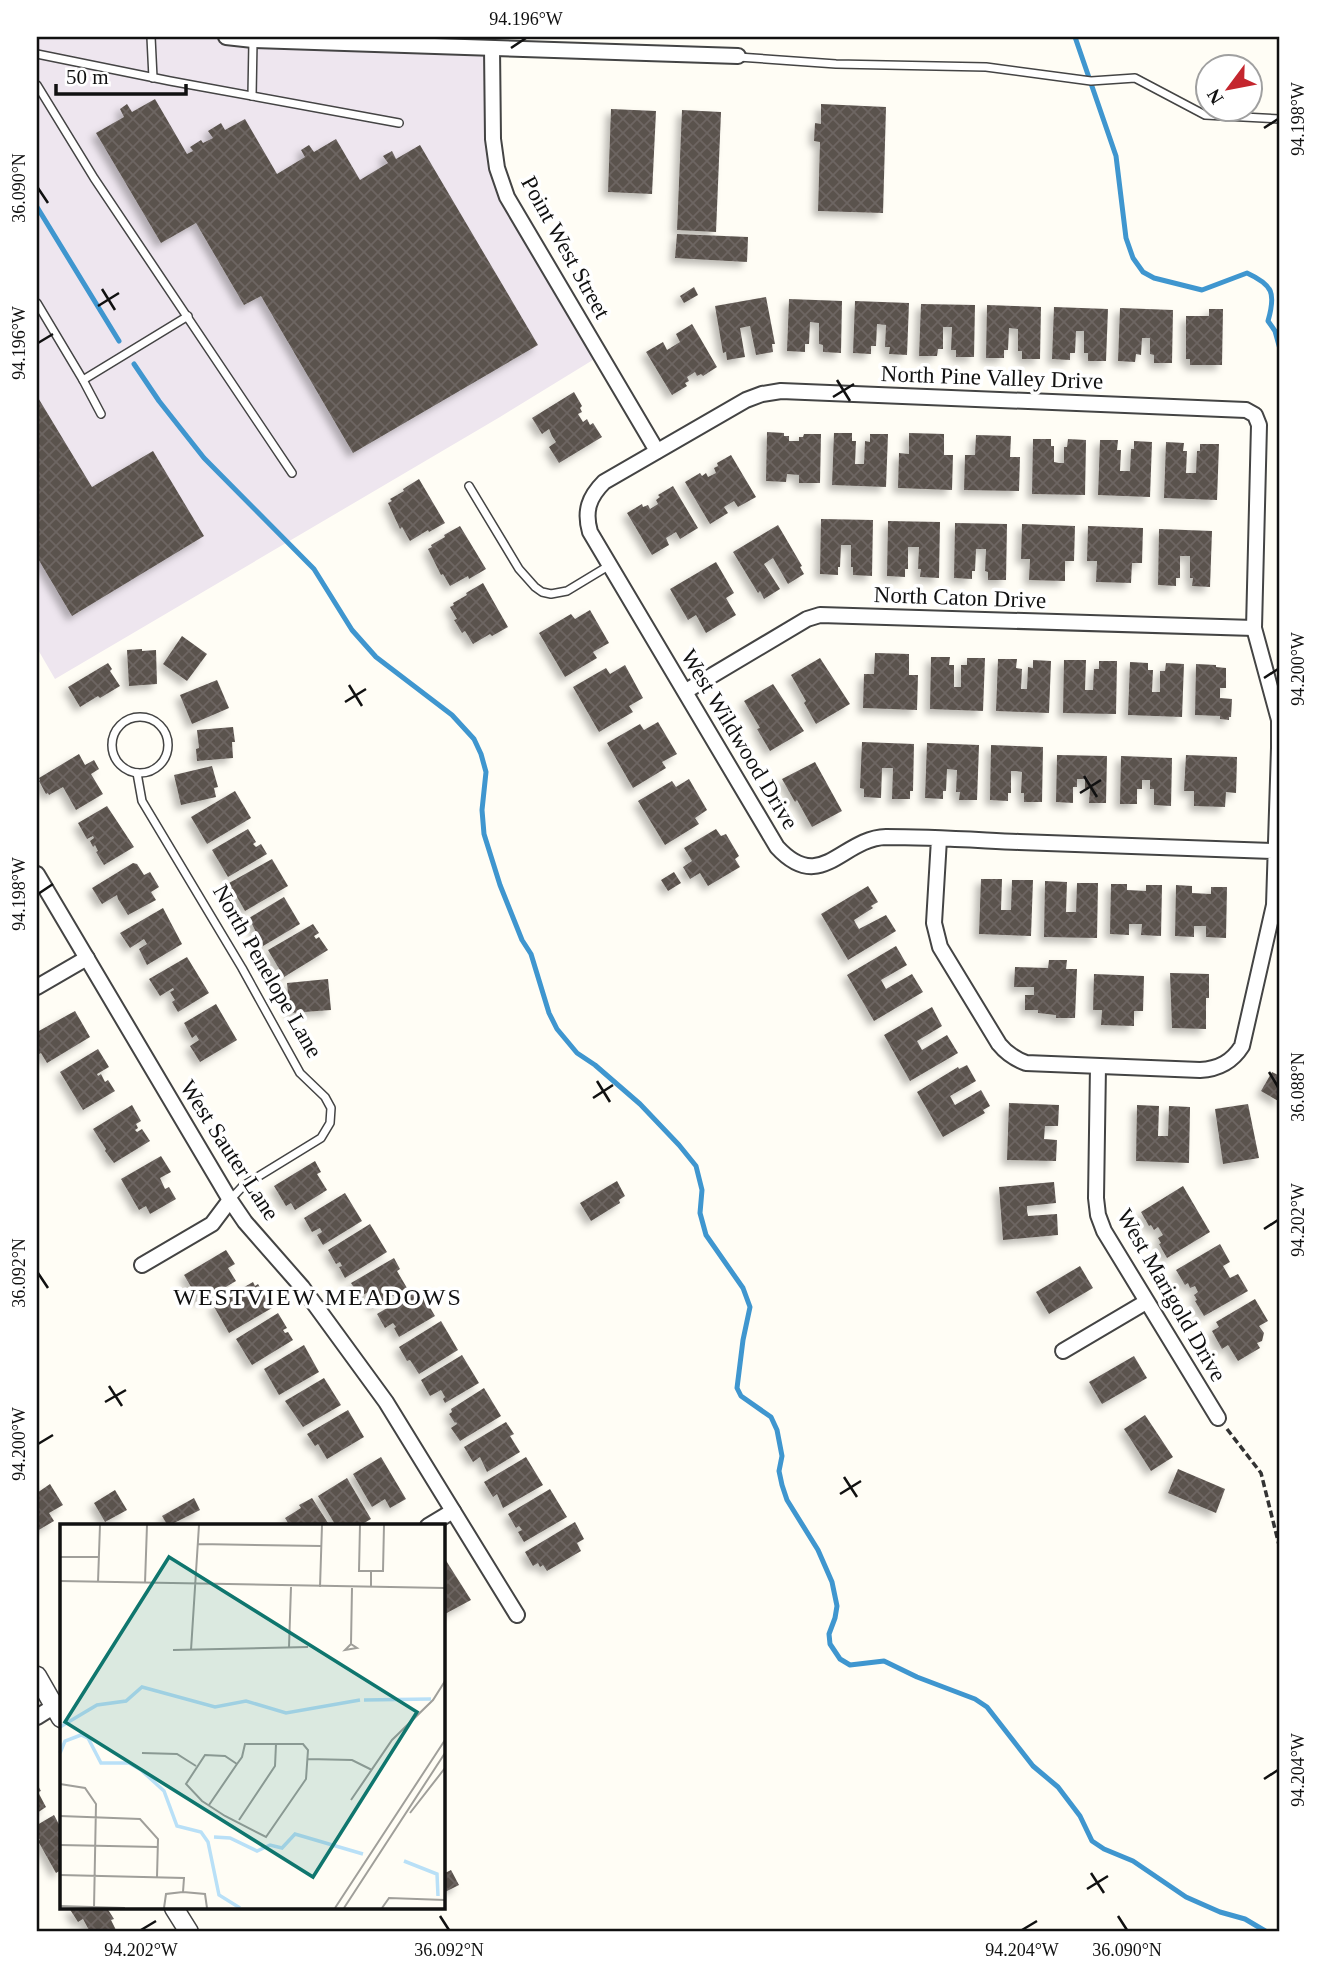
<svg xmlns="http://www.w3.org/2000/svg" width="1317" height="1969" font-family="'Times New Roman',serif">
<defs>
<pattern id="building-cross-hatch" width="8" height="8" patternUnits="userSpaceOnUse" patternTransform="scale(1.75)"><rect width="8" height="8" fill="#5a524d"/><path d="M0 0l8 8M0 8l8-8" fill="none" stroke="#6d6662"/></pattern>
<filter id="shadow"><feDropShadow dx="-5" dy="5" stdDeviation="3.5" flood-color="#0004"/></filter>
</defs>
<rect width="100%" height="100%" fill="#fffdf5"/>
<path fill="#eee6ef" d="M37 37H226L492 48 497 168 601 355 500 417 55 679 37 648Z"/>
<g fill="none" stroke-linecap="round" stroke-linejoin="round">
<g stroke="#3f96cf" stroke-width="5">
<path d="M1075 37 1116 156 1126 238 1133 258 1143 272 1154 278 1202 290 1247 273C1273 285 1276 293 1268 321L1275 331 1280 349"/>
<path d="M37 207 119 341"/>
<path d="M134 364 159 401 204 458 314 569 352 630 376 657 452 715 474 739 481 754 486 772 482 810 484 834 500 885 522 940 531 954 549 1013 557 1029 577 1053 595 1065 640 1104 679 1145 696 1166 702 1190 700 1213 706 1235 743 1288 750 1307 743 1340 737 1388 741 1396 771 1417 777 1430 782 1456 779 1471 782 1485 787 1500 818 1550 832 1582 837 1606 835 1618 829 1634 830 1644 840 1659 850 1665 884 1661 917 1677 975 1699 987 1707 1033 1766 1058 1787 1080 1816 1092 1841 1104 1849 1133 1861 1186 1897 1220 1912 1245 1919 1267 1932"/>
</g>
</g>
<g fill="url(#building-cross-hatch)" filter="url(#shadow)">
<path d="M155 99 187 154 193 151 190 147 201 140 203 143 213 138 208 131 221 123 225 130 245 119 277 174 305 157 301 150 309 145 314 152 336 139 360 180 388 163 383 156 392 151 396 159 420 145 538 345 353 453 261 296 244 305 196 223 161 243 96 133 124 117 120 109 127 104 132 112Z"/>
<path d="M821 104 886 107 883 213 818 211 820 142 814 141 815 123 821 124Z"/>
<path d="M611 109 656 111 652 194 608 192Z"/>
<path d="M682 110 721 112 716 232 677 230Z"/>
<path d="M677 234 748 237 747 262 675 258Z"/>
<path d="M694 287 698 295 684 303 680 296Z"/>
<path d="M766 297 775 344H772L773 352 756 355 750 326 740 328 745 357 727 360 726 352 723 353 715 306Z"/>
<path d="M789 299 842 301 841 353 823 352V345L819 344V323L810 322 809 344H805V352L787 351Z"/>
<path d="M855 301 909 303 907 355 889 354 890 347H885L886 325 877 324 876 346H871V354L853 353Z"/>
<path d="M921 304 975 305 974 357H956V350H951L952 327H943V349H938L937 356H919Z"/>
<path d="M987 305 1041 307 1040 359H1022V351H1018V329L1009 328 1008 350H1004V358H986Z"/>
<path d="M1054 307 1108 309 1106 361H1088V353H1084V331H1076L1075 353H1070V360L1052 359Z"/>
<path d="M1120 308 1173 310 1172 363H1154V355L1150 354V338H1142L1141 355 1136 354 1135 362 1118 361Z"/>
<path d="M1209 309H1223L1222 365H1190V359H1186V316H1209Z"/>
<path d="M692 324 717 367 703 376 701 374 697 376 695 372 687 377 689 381 685 383 687 386 672 395 646 352 663 342 667 350 680 342 676 334Z"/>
<path d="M574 392 582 406 580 408 582 412 578 414 583 422 587 419 590 425 593 423 602 437 559 463 549 447 556 442 552 436 549 429 542 434 532 418Z"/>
<path d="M37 396 92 487 153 451 204 536 72 616 37 557Z"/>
<path d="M767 432 784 433V436H789V441H799V437H803L804 434H821L820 483H799V475L787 474 786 482 766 481Z"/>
<path d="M834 433H852V441H856L855 464H864L865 441 870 442V434H888L886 487 832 485Z"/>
<path d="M909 433 944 434V455H953L952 490 898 488 899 453 909 454Z"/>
<path d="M976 435 1011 436 1010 457H1020L1019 491 964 490 965 455H975Z"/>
<path d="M1033 439H1051V446H1054V462L1059 463H1064V447H1067L1068 439 1086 440 1085 495 1032 494Z"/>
<path d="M1100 440H1118L1117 450H1121L1120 471H1130L1131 449H1134V441L1152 442 1150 497 1098 495Z"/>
<path d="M1166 442 1184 443 1183 451H1187L1186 473H1196L1197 451H1200V444H1219L1217 500 1164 498Z"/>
<path d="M731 455 756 497 738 507 734 501 724 507 728 513 710 524 685 482 700 473 702 476 706 473 708 477 716 473 714 468 718 466 717 463Z"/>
<path d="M419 479 445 523 429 532 428 530 410 541 402 527 400 529 388 503 392 501 390 499 404 491 403 489Z"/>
<path d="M673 486 698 528 680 539 676 532 666 538 669 545 652 555 627 513 642 504 643 507 648 505 650 509 658 504 656 500 660 497 658 495Z"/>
<path d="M821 519 873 520 872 576 853 575V567H851V545H841L840 567H838V575L820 574Z"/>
<path d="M888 521 940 522 939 578 920 577 921 569H918L919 547H908V569H905V577L887 576Z"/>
<path d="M955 523 1007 524 1006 580H988V572L985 571 986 549H976L975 571H972V579L954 578Z"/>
<path d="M1022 524 1075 526 1074 561H1065V581L1029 580 1030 559H1021Z"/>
<path d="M778 525 802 566 800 567 804 574 788 584 773 558 764 564 780 589 764 599 760 591 758 593 733 552Z"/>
<path d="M460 526 486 569 469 579 468 576 450 586 443 574 441 575 428 549 432 547 431 545 445 537 444 535Z"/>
<path d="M1088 526 1143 528 1142 563H1132L1131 583 1096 582 1097 561H1087Z"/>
<path d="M1159 529 1212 531 1210 587 1192 586 1193 578H1190V556H1180V578H1176V586L1158 585Z"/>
<path d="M716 562 734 593 726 598 736 615 706 633 696 615 688 620 670 589Z"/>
<path d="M483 583 508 627 492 636 490 634 473 644 465 631 462 633 454 620 457 619 450 607 454 605 453 603 467 595 466 593Z"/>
<path d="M590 610 609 643 593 652 597 658 565 677 539 633 571 614 575 619Z"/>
<path d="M182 636 207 654 187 681 163 664Z"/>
<path d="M142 649V651L156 650 157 684 129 686 127 650Z"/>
<path d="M875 653 909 654V675H918L917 710 863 708 864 674H874Z"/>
<path d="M931 657H950L949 665H954V687H961V665H967V658H985L983 711 930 709Z"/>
<path d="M820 658 850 704 816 724 804 703 806 701 791 675Z"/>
<path d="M998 659H1017L1016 668 1022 669 1021 689H1027L1028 667 1033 668V660L1051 661 1049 713 996 711Z"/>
<path d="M1064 660H1086L1085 690H1093L1094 669H1099V661H1117L1116 714 1063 713Z"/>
<path d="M1130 662 1148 663V670H1153L1152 692H1160V671H1165L1166 663 1184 664 1182 717 1128 715Z"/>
<path d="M108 663 112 669 110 671 120 686 100 698 98 696 80 707 68 687Z"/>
<path d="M1196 664 1216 665V667L1226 668V688H1220V698L1232 699 1231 717H1229V720L1220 719V716L1195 715Z"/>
<path d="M625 665 643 698 629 706 633 712 599 732 573 687 606 668 610 674Z"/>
<path d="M217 680 229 708 192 724 180 695Z"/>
<path d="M773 684 804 731 770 751 757 729 760 728 744 701Z"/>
<path d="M658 722 677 754 662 762 666 768 633 788 607 743 640 724 644 730Z"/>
<path d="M233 727 235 742H232L233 758 197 761 196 749 199 748 197 730Z"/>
<path d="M862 742 914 744 913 791H910V799H892L893 768H882L881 798 864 797V789L860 788Z"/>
<path d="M927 743 979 745 977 800H959L960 792H956L957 770 947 769 946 791H943V799L925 798Z"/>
<path d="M991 745 1043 747 1042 802H1024V793H1021L1022 772 1016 771H1011V793H1008V801L990 800Z"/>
<path d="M79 754 85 765 94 760 99 769 91 774 103 794 76 810 63 787 49 795 48 793 46 794 39 781 40 780 39 778Z"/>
<path d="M1057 755 1107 756 1106 803H1089L1090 788H1085V779H1077V787H1073V803L1056 802Z"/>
<path d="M1186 755 1237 757 1236 793 1226 792 1225 807 1194 806V791H1184Z"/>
<path d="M1121 756 1172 758 1171 806 1154 805V789H1150V780H1142V789H1137V804H1120Z"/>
<path d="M815 762 842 811 812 827 797 800 795 802 782 779Z"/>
<path d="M212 766 218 787 214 788 216 797 181 805 174 775Z"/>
<path d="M689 779 707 810 695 818 699 824 665 845 638 801 672 781 676 787Z"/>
<path d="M235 791 251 818 207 844 191 817Z"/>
<path d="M107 806 134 847 104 865 96 852 98 851 95 845 93 847 90 841 94 838 93 836 87 839 78 823Z"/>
<path d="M248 829 256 842 253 844 256 847 261 844 267 854 228 877 212 850Z"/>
<path d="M716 829 721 836 726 834 739 856 735 859 740 867 708 886 700 873 690 879 683 867 692 861 684 848Z"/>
<path d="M272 859 288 886 245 911 229 883Z"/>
<path d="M133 863 137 864 144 875 150 872 159 887 151 892 156 900 128 915 118 899 117 895 102 904 92 888Z"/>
<path d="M674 872 681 883 668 891 661 880Z"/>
<path d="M981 879H1002L1001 910H1011L1012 880H1033L1031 936 979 934Z"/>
<path d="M1045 881 1067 882 1066 912H1076L1077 883H1098L1097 938 1044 937Z"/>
<path d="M1111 884H1127V890L1146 891V885H1162L1161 936 1141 935 1142 924H1129V935L1110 934Z"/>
<path d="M1176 885 1192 886V893L1211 894V887H1227L1226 938 1206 937V926H1194V937L1175 936Z"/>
<path d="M868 886 878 902 871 906 873 908 854 920 856 924 859 929 886 915 896 931 848 960 821 914Z"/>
<path d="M284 897 300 924 263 946 249 918Z"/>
<path d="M163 908 182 944 147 965 139 949 147 944 144 939 130 948 120 933Z"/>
<path d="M313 924 319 933 314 936 316 939 319 937 328 950 284 977 268 950Z"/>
<path d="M896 946 907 965 881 980 886 989 912 974 923 992 874 1021 847 975Z"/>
<path d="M187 957 209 993 178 1012 172 1002 175 1000 170 992 174 990 173 988 160 996 149 979Z"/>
<path d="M1049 960H1067L1066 969H1077L1075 1018H1056V1015L1038 1013V1010H1025V995H1034V987H1014L1015 967 1048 968Z"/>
<path d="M1170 973 1209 974V998H1206V1029L1172 1028Z"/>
<path d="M1094 974 1144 976 1143 1011H1134V1026L1101 1025 1102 1010H1093Z"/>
<path d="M328 979 331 1010 290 1013 287 983Z"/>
<path d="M216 1004 237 1040 200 1062 190 1046 199 1040 196 1035 192 1038 184 1023Z"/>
<path d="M932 1007 942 1026 917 1041 922 1050 947 1035 958 1053 910 1081 884 1035Z"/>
<path d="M75 1011 90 1037 47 1063 41 1053 37 1055V1032Z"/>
<path d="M98 1049 109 1067 97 1074 98 1076 101 1074 105 1082 108 1080 115 1091 83 1110 60 1072Z"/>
<path d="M967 1065 976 1081 950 1096 955 1105 981 1090 990 1106 983 1110 985 1113 943 1137 917 1092 958 1067 959 1069Z"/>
<path d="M1272 1072 1280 1076V1102L1261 1091Z"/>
<path d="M1009 1103 1059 1105 1058 1126H1045L1044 1139 1057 1140 1056 1161 1007 1160Z"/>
<path d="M1248 1104 1259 1158 1223 1164 1215 1109Z"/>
<path d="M132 1105 141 1121 136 1124 138 1128 135 1130 137 1132 142 1129 150 1141 114 1163 105 1151 106 1149 93 1129Z"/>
<path d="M1137 1105 1159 1106 1158 1136H1168L1169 1106 1190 1107 1189 1163 1136 1161Z"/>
<path d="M161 1156 171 1172 160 1178 165 1189 169 1187 176 1199 150 1214 146 1206 139 1210 121 1179Z"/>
<path d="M315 1161 321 1172 317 1174 327 1190 295 1210 291 1203 286 1206 274 1186Z"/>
<path d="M617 1181 625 1196 619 1200 620 1203 591 1221 580 1203Z"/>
<path d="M1054 1182 1056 1203 1027 1206V1211L1028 1216 1057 1214 1058 1235 1003 1240 999 1187Z"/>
<path d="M1183 1186 1210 1232 1167 1258 1159 1244 1161 1243 1158 1238 1163 1235 1158 1227 1154 1230 1151 1225 1149 1226 1141 1212Z"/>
<path d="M345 1193 362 1221 323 1245 317 1235 322 1232 320 1228 312 1232 304 1218Z"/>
<path d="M370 1224 387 1252 345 1278 339 1267 342 1266 340 1262 336 1264 328 1250Z"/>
<path d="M1220 1244 1230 1262 1223 1266 1230 1278 1238 1274 1248 1291 1204 1316 1195 1301 1197 1300 1194 1295 1198 1292 1195 1286 1190 1288 1188 1283 1185 1285 1176 1270Z"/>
<path d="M226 1250 235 1264 228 1268 236 1281 200 1302 184 1275Z"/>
<path d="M394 1258 400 1269 397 1271 407 1288 374 1307 368 1297 371 1295 368 1292 360 1297 351 1283Z"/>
<path d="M1080 1266 1093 1288 1049 1314 1036 1292Z"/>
<path d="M253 1282 255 1286 258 1284 272 1308 229 1333 213 1305Z"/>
<path d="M419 1289 435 1316 399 1337 394 1328 396 1327 393 1323 385 1328 377 1314Z"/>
<path d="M1255 1299 1268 1321 1259 1326 1264 1333 1262 1341 1257 1343 1260 1348 1238 1361 1228 1345 1222 1349 1212 1331 1219 1327 1216 1322Z"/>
<path d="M278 1313 287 1328 283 1330 285 1333 288 1332 293 1340 252 1365 236 1339Z"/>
<path d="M441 1321 458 1350 419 1374 410 1360 407 1361 399 1347Z"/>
<path d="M304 1345 319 1372 279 1395 264 1369Z"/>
<path d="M462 1355 479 1383 445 1403 443 1399 445 1397 441 1390 430 1396 421 1380Z"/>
<path d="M1134 1356 1147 1378 1102 1404 1089 1382Z"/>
<path d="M324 1378 341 1405 303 1427 285 1401Z"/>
<path d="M484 1388 501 1416 460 1441 451 1428 457 1424 456 1422 455 1423 449 1414 452 1412 451 1409Z"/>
<path d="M348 1410 364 1437 327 1459 318 1444 315 1446 307 1434Z"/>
<path d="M1145 1415 1173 1457 1151 1471 1124 1429Z"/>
<path d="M506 1422 514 1434 510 1436 520 1452 487 1472 480 1457 473 1462 464 1447Z"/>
<path d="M381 1457 406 1499 390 1508 385 1499 372 1507 353 1474Z"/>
<path d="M526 1457 543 1485 503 1508 497 1494 493 1497 484 1482Z"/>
<path d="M1178 1469 1225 1489 1216 1513 1168 1493Z"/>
<path d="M347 1478 371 1519 359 1526H336L318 1496Z"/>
<path d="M50 1484 63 1505 49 1513 54 1521 37 1531V1493Z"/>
<path d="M550 1489 567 1517 524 1542 518 1532 522 1530 519 1526 516 1528 508 1514Z"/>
<path d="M115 1490 127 1510 105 1522 94 1503Z"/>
<path d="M194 1498 200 1510 168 1526 162 1516Z"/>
<path d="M312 1498 330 1526H290L285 1518 301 1508 299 1505Z"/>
<path d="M575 1522 584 1539 577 1543 581 1551 547 1571 543 1565 540 1567 538 1563 533 1566 525 1552Z"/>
<path d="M445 1559 471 1600 443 1615V1560Z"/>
<path d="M37 1784 41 1791 38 1792 46 1807 37 1813Z"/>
<path d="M54 1815 61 1828V1870L56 1873 38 1841 40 1840 37 1834V1825Z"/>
<path d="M443 1869 445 1873 451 1870 459 1885 443 1893Z"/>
<path d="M69 1908H107L114 1919 111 1920 117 1932H90L83 1919 78 1922Z"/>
</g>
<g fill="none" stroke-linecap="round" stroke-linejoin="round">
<defs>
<g id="service">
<path d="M151 37 153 78"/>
<path d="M37 54 170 81 399 123"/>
<path d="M738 57 836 64 986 67 1091 81 1135 78 1205 115 1280 119"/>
<path d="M37 85 94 178 292 473"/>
<path d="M252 96 253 41"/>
<path d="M37 303 83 380 101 414"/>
<path d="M83 380 188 316"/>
<path d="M469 486 519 569 535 587 542 592 551 594 567 591 610 565"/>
<circle cx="140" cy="745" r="28"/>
<path d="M137 773 142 801 242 968 300 1073 325 1097 331 1108 330 1123 321 1138 243 1186 230 1200"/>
</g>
<g id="minor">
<path d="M226 37 253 40 738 56"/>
<path d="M492 48 493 139 497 168 507 197 657 451"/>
<path d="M686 691 807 619 820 615 1254 628"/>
<path d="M939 839 934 923 940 947 999 1044C1007 1054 1015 1059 1026 1063L1200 1070C1219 1069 1232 1062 1242 1046L1274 905 1279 748V720L1254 628 1259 425 1255 415 1246 410 781 391 762 394 746 400 604 482C589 497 584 511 590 532L777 847C821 895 842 838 886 837 931 837 975 840 1019 842 1105 845 1190 848 1275 851"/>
<path d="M37 874 230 1200 245 1222 302 1287 386 1402 517 1615"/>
<path d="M37 987 87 958"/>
<path d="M1098 1066 1096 1198 1098 1215 1104 1231 1218 1418"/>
<path d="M142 1265 212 1224 230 1200"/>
<path d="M1063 1351 1146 1302"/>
<path d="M428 1526 453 1511"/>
<path d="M37 1717 61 1702"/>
</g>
<g id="tertiary">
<path d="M37 1676 61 1718"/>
<path d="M174 1908 189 1932"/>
</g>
</defs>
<use href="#service" stroke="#444" stroke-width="10"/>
<use href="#minor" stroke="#444" stroke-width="18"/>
<use href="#tertiary" stroke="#444" stroke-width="21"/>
<path stroke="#333" stroke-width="3.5" stroke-dasharray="7 3.5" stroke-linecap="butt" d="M1227 1429 1261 1473 1280 1549"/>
<use href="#service" stroke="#fff" stroke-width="7"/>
<use href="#minor" stroke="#fff" stroke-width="14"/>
<use href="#tertiary" stroke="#fff" stroke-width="18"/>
</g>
<path fill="none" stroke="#111" stroke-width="2.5" d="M511 48 526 38M1264 128 1278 119M38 188 48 203M102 289 115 310M98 306 119 293M38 343 53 334M837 380 850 401M833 397 854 384M1264 678 1278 669M349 685 362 706M345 702 366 689M1084 776 1097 797M1080 793 1101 780M38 894 53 884M1269 1072 1278 1087M597 1081 610 1102M593 1098 613 1085M1264 1229 1278 1220M38 1273 48 1288M109 1386 122 1406M105 1402 126 1390M38 1444 53 1435M844 1477 857 1497M840 1494 861 1481M1264 1779 1278 1770M1091 1873 1104 1893M1087 1889 1108 1876M440 1916 449 1930M1118 1916 1127 1930M141 1930 156 1921M1022 1930 1037 1921"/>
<g text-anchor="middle" stroke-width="7" stroke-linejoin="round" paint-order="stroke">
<g font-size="23" fill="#111" stroke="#fff">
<text transform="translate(566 247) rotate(61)" y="8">Point West Street</text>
<text transform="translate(992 377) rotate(2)" y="8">North Pine Valley Drive</text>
<text transform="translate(960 597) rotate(2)" y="8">North Caton Drive</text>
<text transform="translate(740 739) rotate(59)" y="8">West Wildwood Drive</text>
<text transform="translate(268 971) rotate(60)" y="8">North Penelope Lane</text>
<text transform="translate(230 1150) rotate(57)" y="8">West Sauter Lane</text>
<text transform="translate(1172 1295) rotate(60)" y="8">West Marigold Drive</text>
</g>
<g font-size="24" letter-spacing="2" fill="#111" stroke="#fff">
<text x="318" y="1305">WESTVIEW MEADOWS</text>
</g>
</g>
<g transform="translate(60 1524)">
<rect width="385" height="385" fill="#fffdf5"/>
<path fill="none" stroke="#b9e0f7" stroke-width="3.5" d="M304 176 371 175M0 203 37 181 66 177 82 163 155 183 186 177 226 189 300 176M0 229 5 217 21 211 28 214 41 239H69L81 246 104 267 117 302 141 308 148 318 159 371 180 384M154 313 170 314 197 327 210 321 222 324 235 310 303 330M344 337 377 350 378 372"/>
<path fill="none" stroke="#a09f9a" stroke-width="2" d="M300 1 299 47H311M138 20 261 22M0 33H38M0 57 385 64M38 58 40 1M85 59 87 1M260 63 262 1M311 63V47H323L324 1M291 120 285 126 297 124 291 120 292 64M229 123 231 63M113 126 248 123M131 126 139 1M82 229 117 230 136 242M248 235 292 236 312 246M0 260 25 264 36 280 34 384M291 276 332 216 373 176 385 157M149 281 177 240 182 233 185 220H243L248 226 246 255 206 313 165 292 142 277 126 260 145 231 165 232 177 240M350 289 385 244M0 292 80 295 98 315 97 353M179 296 215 242 216 220M0 321 98 323M0 351 124 354 123 368M0 382 65 384M104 384 106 370 123 368 145 370 147 384M275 384 385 216M284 384 385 229M322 384 329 374 385 376"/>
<path fill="#0f766e" fill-opacity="0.15" stroke="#0f766e" stroke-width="3.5" d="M109 33 357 188 253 353 5 198Z"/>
<rect width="385" height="385" fill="none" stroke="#111" stroke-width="3.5"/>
</g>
<rect width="1317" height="1969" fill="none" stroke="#ffffff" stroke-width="77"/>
<g transform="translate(1229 88) rotate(238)"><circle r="33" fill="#ffffff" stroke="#a0a0a0" stroke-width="2"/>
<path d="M0-5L12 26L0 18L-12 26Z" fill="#c4262e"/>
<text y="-10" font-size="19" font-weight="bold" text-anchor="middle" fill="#111111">N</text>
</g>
<path d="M56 84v10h130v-10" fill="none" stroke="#111111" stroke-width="3.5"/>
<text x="66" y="84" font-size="21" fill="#111111" stroke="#ffffff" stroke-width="5" paint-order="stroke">50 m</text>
<rect x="38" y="38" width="1240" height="1892" fill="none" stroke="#111" stroke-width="2.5"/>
<g font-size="18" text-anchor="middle" fill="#111">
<text x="526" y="25">94.196°W</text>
<text transform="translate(1298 119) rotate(-90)" y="6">94.198°W</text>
<text transform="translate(19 188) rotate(-90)" y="6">36.090°N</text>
<text transform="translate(19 343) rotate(-90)" y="6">94.196°W</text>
<text transform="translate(1298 669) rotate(-90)" y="6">94.200°W</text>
<text transform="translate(19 894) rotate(-90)" y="6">94.198°W</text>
<text transform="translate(1298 1087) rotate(-90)" y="6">36.088°N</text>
<text transform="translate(1298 1220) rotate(-90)" y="6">94.202°W</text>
<text transform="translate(19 1273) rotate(-90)" y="6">36.092°N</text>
<text transform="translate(19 1444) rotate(-90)" y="6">94.200°W</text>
<text transform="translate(1298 1770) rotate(-90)" y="6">94.204°W</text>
<text x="141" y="1956">94.202°W</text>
<text x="449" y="1956">36.092°N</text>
<text x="1022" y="1956">94.204°W</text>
<text x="1127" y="1956">36.090°N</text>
</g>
</svg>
